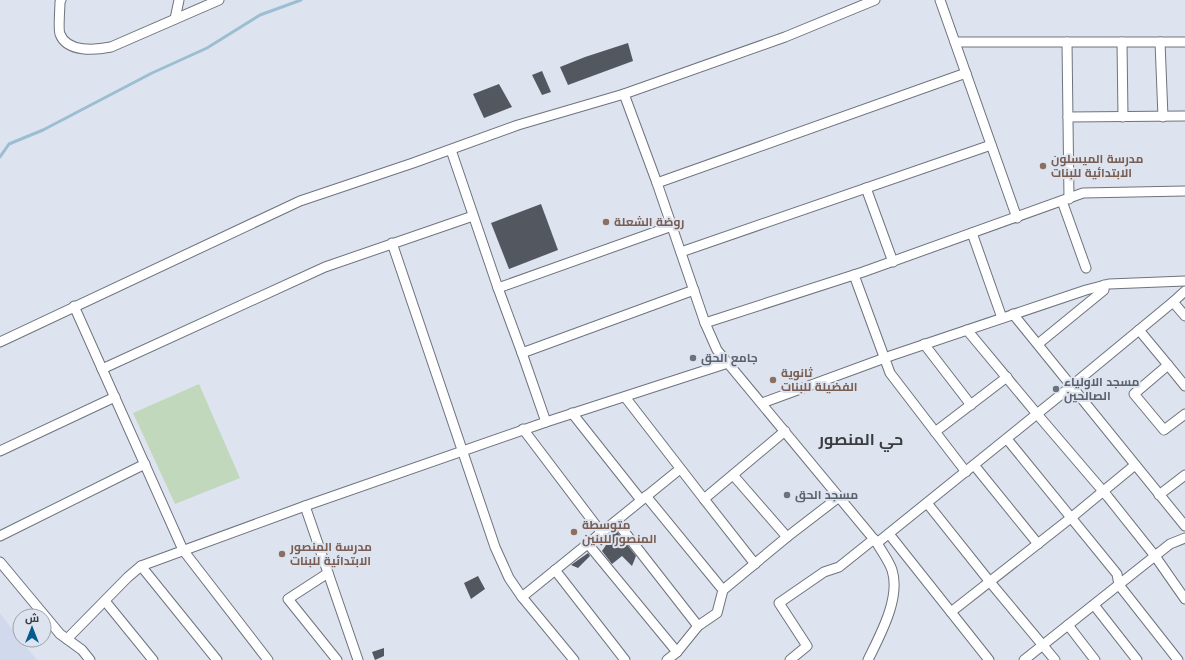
<svg xmlns="http://www.w3.org/2000/svg" width="1185" height="660" font-family="Arial,Cairo,sans-serif">
<rect width="100%" height="100%" fill="#dee4ef"/>
<path fill="#d1daec" d="M0 613 20 640 37 660H0Z"/>
<path fill="#c1d8bd" d="M199 384 240 478 175 504 133 413Z"/>
<g fill="none" stroke-linecap="round" stroke-linejoin="round">
<path stroke="#9bbed2" stroke-width="3" d="M0 157 9 144 43 130 152 73 207 48 260 15 301 0"/>
</g>
<g fill="#525760">
<path d="M628 43 633 61 568 85 560 67 585 57Z"/>
<path d="M542 71 551 92 542 95 532 75Z"/>
<path d="M499 84 512 107 484 118 473 94Z"/>
<path d="M541 204 558 250 509 269 491 223Z"/>
<path d="M615 529 636 556 632 566 622 556 612 564 602 551 612 536 610 534Z"/>
<path d="M588 553 590 556 578 568 571 565Z"/>
<path d="M478 576 485 589 471 599 464 583Z"/>
<path d="M384 648V656L375 660 372 652Z"/>
</g>
<g fill="none" stroke-linecap="round" stroke-linejoin="round">
<defs>
<g id="street">
<path d="M61 0 60 2C60 9 58 29 60 34 67 53 96 50 111 47L219 0"/>
<path d="M940 0 1017 218"/>
<path d="M175 19 179 0"/>
<path d="M955 42H1185"/>
<path d="M1067 42 1069 199"/>
<path d="M1122 42 1123 117"/>
<path d="M1160 42 1163 117"/>
<path d="M624 94 657 183 705 323 717 350 877 543C882 552 889 561 892 570 901 598 880 635 868 660"/>
<path d="M1068 117 1185 116"/>
<path d="M451 150 498 288"/>
<path d="M657 183 966 73"/>
<path d="M866 188 893 262"/>
<path d="M1062 201 1086 268"/>
<path d="M672 226 498 288 522 353 546 422 728 363"/>
<path d="M972 233 1002 318"/>
<path d="M392 243 495 547 509 578 522 597 680 469"/>
<path d="M681 252 991 145"/>
<path d="M854 275 890 373 966 472"/>
<path d="M1185 291 1173 302 1185 316"/>
<path d="M74 306 183 550 268 660"/>
<path d="M1013 314 1185 526"/>
<path d="M705 323 863 272 1083 193 1185 191"/>
<path d="M967 330 1037 414 1108 497 1155 556 1185 599"/>
<path d="M1139 330 1168 365 1134 394 1164 430 1185 414"/>
<path d="M0 342 300 201 413 163 518 125 624 94 785 37 875 0"/>
<path d="M924 344 971 405"/>
<path d="M1038 344 1104 290V285"/>
<path d="M522 353 694 290"/>
<path d="M1168 365 1185 386"/>
<path d="M102 369 325 267 473 216"/>
<path d="M625 397 704 499 785 431"/>
<path d="M762 403 893 355 1086 290 1109 284 1185 281"/>
<path d="M572 413 641 500"/>
<path d="M523 429 601 532"/>
<path d="M935 432 1007 377"/>
<path d="M1007 439 1117 574 1119 585 1178 660"/>
<path d="M0 451 115 397"/>
<path d="M974 465 1038 544"/>
<path d="M733 475 787 537"/>
<path d="M1159 495 1185 475"/>
<path d="M646 496 723 590"/>
<path d="M704 499 755 564"/>
<path d="M927 503 990 582 1055 660"/>
<path d="M305 506 358 660"/>
<path d="M616 521 698 626"/>
<path d="M889 534 989 660"/>
<path d="M0 536 145 464"/>
<path d="M877 543 1058 397 1173 302"/>
<path d="M588 544 677 652 667 660"/>
<path d="M0 562 60 634 82 650 90 660"/>
<path d="M141 566 217 660"/>
<path d="M555 570 625 660"/>
<path d="M328 573 288 599 337 660"/>
<path d="M522 597 574 660"/>
<path d="M105 601 153 660"/>
<path d="M1094 605 1137 660"/>
<path d="M951 612 1072 517 1135 465"/>
<path d="M1068 625 1095 660"/>
<path d="M67 639 128 577 141 566 305 506 546 422"/>
<path d="M677 652 698 626 717 613 723 590 787 537 839 497"/>
<path d="M790 660 807 646 779 603 824 572 839 567 874 539"/>
<path d="M1024 660 1170 544 1185 538"/>
</g>
</defs>
<use href="#street" stroke="#6e737d" stroke-width="11"/>
<use href="#street" stroke="#fff" stroke-width="9"/>
</g>
<g fill="#8d6e63" stroke="#dee4ef" stroke-width="1.5">
<circle cx="1043" cy="166" r="4"/>
<circle cx="606" cy="222" r="4"/>
<circle cx="773" cy="380" r="4"/>
<circle cx="574" cy="532" r="4"/>
<circle cx="282" cy="554" r="4"/>
</g>
<g fill="#6b7280" stroke="#dee4ef" stroke-width="1.5">
<circle cx="693" cy="358" r="4"/>
<circle cx="1056" cy="389" r="4"/>
<circle cx="787" cy="495" r="4"/>
</g>
<g text-anchor="middle" stroke-width="4" stroke-linejoin="round" paint-order="stroke">
<g font-size="12" font-weight="bold" fill="#785e54" stroke="#dee4ef" text-anchor="start">
<text x="1051" y="163">مدرسة الميسلون<tspan x="1051" dy="14">الابتدائية للبنات</tspan></text>
<text x="614" y="226">روضة الشعلة</text>
<text x="781" y="377">ثانوية<tspan x="781" dy="14">الفضيلة للبنات</tspan></text>
<text x="582" y="529">متوسطة<tspan x="582" dy="14">المنصور للبنين</tspan></text>
<text x="290" y="551">مدرسة المنصور<tspan x="290" dy="14">الابتدائية للبنات</tspan></text>
</g>
<g font-size="12" font-weight="bold" fill="#5b616d" stroke="#dee4ef" text-anchor="start">
<text x="701" y="362">جامع الحق</text>
<text x="1064" y="386">مسجد الاولياء<tspan x="1064" dy="14">الصالحين</tspan></text>
<text x="795" y="499">مسجد الحق</text>
</g>
<g font-size="16" font-weight="bold" fill="#3a3c40" stroke="#dee4ef">
<text x="861" y="445">حي المنصور</text>
</g>
</g>
<g transform="translate(32 628)"><circle r="19" fill="#dee4ef" stroke="#9ca1a9"/>
<path d="M0-3L7 15L0 10L-7 15Z" fill="#035c8d"/>
<text y="-6" font-size="11" font-weight="bold" text-anchor="middle" fill="#3a3c40">ش</text>
</g>
</svg>
